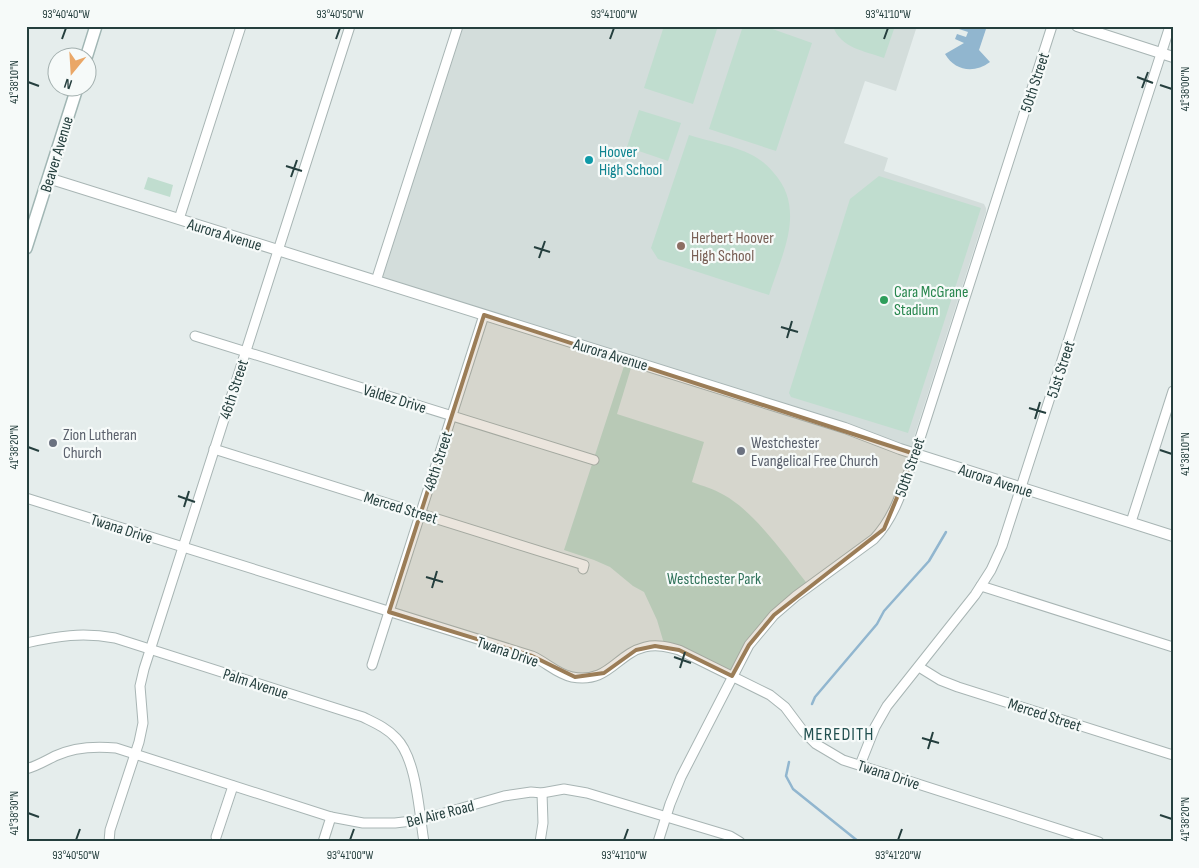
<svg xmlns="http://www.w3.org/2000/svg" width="1199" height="868" font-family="'Sofia Sans Condensed',sans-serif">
<rect width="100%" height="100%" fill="#e5edec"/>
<path fill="#d3dddb" d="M458 26H917L896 91 865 81 844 143 888 158 884 171 984 204 986 208V212L914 437 918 442 915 454 376 281Z"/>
<g fill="#c0ddcf">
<path d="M664 26H718L693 104 644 88Z"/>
<path d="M743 26H764L812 43 776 151 709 129Z"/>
<path d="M833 26H895L884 58C865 51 840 48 833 26Z"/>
<path d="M639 110 681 123 668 161 627 147Z"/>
<path d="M689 135C708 141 735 146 752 155 760 159 767 165 773 172 807 209 782 254 769 295L658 259 651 248Z"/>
<path d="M879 176 981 208 908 433 791 397 789 393 850 199Z"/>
<path d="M148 177 173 185 170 197 144 189Z"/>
<path d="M624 366 631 368 617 414 704 442 692 482C703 486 714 489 724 495 755 512 787 558 809 586L774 615 732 676 665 647 657 620 644 592 633 586 610 567 594 560 564 550Z"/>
</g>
<path fill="#91b6cf" d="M960 26H977L986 29 979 50 990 62C974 74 955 71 945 54L964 43 955 39 957 34 966 37 968 32 959 29Z"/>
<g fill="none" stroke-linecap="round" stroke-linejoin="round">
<g stroke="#91b6cf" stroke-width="2.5">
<path d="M812 704 815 697 877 624 884 611 929 561 946 532"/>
<path d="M789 762 786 776 793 789 859 842"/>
</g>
<defs>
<g id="minor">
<path d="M179 219 241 26"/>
<path d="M376 281 458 26"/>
<path d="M195 336 594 460"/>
<path d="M214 449 584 565 583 569"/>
<path d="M26 498 532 656C546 662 557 674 572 677 609 684 616 654 645 647 657 644 668 647 679 650L770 695 785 707 803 731 816 744 843 760 1099 842"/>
<path d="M1131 522 1173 391"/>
<path d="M981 586 1173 647"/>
<path d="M26 643C58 636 82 632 115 638L363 717C375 723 387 728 396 738 417 759 419 813 424 842"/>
<path d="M372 665 484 315"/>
<path d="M919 667 940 680 958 687 1173 755"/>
<path d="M860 765 875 727 887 706 975 595 991 570 1002 546 1170 26"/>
<path d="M26 769C37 766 45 761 55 756 74 747 95 746 116 748L331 817 363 823H395L420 820 504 796 531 792 542 793 564 789 587 793 730 836 740 842"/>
<path d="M216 837 233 786"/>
<path d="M109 842 110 830 139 742 143 723 140 686 144 669 350 26"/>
<path d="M323 842 331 817"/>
<path d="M540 842 543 823 542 793"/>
<path d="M658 842 670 804 681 777 749 645 774 615 796 596 874 539C896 516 904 484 915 454L1052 26"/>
</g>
<g id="tertiary">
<path d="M1077 26 1173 57"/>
<path d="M48 178 775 406 845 428 900 449 1173 536"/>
</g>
<g id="secondary">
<path d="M86 58 96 26"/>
<path d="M26 248 77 88"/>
</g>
</defs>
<use href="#minor" stroke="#a8b5b4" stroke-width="11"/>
<use href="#tertiary" stroke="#a8b5b4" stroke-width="12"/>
<use href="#secondary" stroke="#a1b6b4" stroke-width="14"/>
<use href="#minor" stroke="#fff" stroke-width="9"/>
<use href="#tertiary" stroke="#fff" stroke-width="10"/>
<use href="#secondary" stroke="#fff" stroke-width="11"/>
</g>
<path fill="#9b7d57" fill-opacity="0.2" stroke="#9b7d57" stroke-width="4" stroke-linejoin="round" d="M484 315 915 454 884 529 774 615 749 645 732 676 679 650 655 646 636 650 604 673 575 677 532 656 389 612Z"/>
<path fill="none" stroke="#253f3e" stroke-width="2" d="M62 39 66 28M336 39 340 28M610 39 614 28M884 39 888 28M1137 77 1153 83M28 82 39 86M1160 85 1172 89M1142 88 1148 72M286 166 302 171M291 177 297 160M534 247 550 252M539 258 545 241M781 327 798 332M787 338 792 321M1029 408 1046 413M1035 419 1040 402M28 447 39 451M1160 450 1172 454M178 496 195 502M184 507 189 491M426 577 443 582M432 588 437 571M674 657 691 663M680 668 685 652M922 738 939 743M928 749 933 732M28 813 39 817M1160 815 1172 819M76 840 80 829M350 840 354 829M624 840 628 829M898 840 902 829"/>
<circle fill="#0f9aa8" stroke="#f6faf9" stroke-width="2" cx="589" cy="160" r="5"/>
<circle fill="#8d6e63" stroke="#f6faf9" stroke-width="2" cx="681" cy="246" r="5"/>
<circle fill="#2e9e5b" stroke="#f6faf9" stroke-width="2" cx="884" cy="300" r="5"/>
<g fill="#6b7280" stroke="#f6faf9" stroke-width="2">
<circle cx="53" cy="443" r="5"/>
<circle cx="741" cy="451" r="5"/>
</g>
<g text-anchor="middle" stroke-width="4.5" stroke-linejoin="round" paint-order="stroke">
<g font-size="16" fill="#253f3e" stroke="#f6faf9">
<text transform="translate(1034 82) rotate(-72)" y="6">50th Street</text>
<text transform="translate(56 154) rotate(-73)" y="6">Beaver Avenue</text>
<text transform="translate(225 234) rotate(17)" y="6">Aurora Avenue</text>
<text transform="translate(611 354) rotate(17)" y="6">Aurora Avenue</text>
<text transform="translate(1060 369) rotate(-72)" y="6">51st Street</text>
<text transform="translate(233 389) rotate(-72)" y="6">46th Street</text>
<text transform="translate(395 398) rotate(17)" y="6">Valdez Drive</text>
<text transform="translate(437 461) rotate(-72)" y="6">48th Street</text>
<text transform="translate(909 467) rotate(-71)" y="6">50th Street</text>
<text transform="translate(996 480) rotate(18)" y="6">Aurora Avenue</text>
<text transform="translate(401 507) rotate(17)" y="6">Merced Street</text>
<text transform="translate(122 528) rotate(18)" y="6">Twana Drive</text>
<text transform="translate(508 651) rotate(19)" y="6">Twana Drive</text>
<text transform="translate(256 683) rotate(18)" y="6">Palm Avenue</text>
<text transform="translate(1045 714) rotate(18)" y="6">Merced Street</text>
<text transform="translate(889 774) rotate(18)" y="6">Twana Drive</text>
<text transform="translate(440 813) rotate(-14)" y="6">Bel Aire Road</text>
</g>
<g font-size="16" fill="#0d838f" stroke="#f6faf9" text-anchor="start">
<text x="599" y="157">Hoover<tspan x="599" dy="18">High School</tspan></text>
</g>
<g font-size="16" fill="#785e54" stroke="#f6faf9" text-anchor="start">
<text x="691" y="243">Herbert Hoover<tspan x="691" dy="18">High School</tspan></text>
</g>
<g font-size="16" fill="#27864d" stroke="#f6faf9" text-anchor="start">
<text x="894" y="297">Cara McGrane<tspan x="894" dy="18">Stadium</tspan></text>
</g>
<g font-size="16" fill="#5b616d" stroke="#f6faf9" text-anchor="start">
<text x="63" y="440">Zion Lutheran<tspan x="63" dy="18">Church</tspan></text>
<text x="751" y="448">Westchester<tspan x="751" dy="18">Evangelical Free Church</tspan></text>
</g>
<g font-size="16" fill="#31735b" stroke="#f6faf9">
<text x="714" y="584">Westchester Park</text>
</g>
<g font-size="18" letter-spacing="1" fill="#225050" stroke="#f6faf9">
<text x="839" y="740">MEREDITH</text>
</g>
</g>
<rect width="1199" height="868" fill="none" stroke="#f6faf9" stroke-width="55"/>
<g transform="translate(72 72) rotate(198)"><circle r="24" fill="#f6faf9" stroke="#a2afae"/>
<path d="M0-4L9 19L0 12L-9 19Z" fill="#eaa767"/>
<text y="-8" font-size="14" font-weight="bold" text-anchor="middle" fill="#253f3e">N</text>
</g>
<rect x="28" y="28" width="1144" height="812" fill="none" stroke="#253f3e" stroke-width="2"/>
<g font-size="12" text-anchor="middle" fill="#253f3e">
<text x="66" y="18">93°40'40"W</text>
<text x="340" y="18">93°40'50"W</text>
<text x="614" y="18">93°41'00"W</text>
<text x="888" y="18">93°41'10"W</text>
<text transform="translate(14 82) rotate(-90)" y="4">41°38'10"N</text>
<text transform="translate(1185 89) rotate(-90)" y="4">41°38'00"N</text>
<text transform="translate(14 447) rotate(-90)" y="4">41°38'20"N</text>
<text transform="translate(1185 454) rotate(-90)" y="4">41°38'10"N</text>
<text transform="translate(14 813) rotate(-90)" y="4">41°38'30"N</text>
<text transform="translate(1185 819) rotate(-90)" y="4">41°38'20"N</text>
<text x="76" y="859">93°40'50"W</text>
<text x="350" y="859">93°41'00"W</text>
<text x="624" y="859">93°41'10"W</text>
<text x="898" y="859">93°41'20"W</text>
</g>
</svg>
